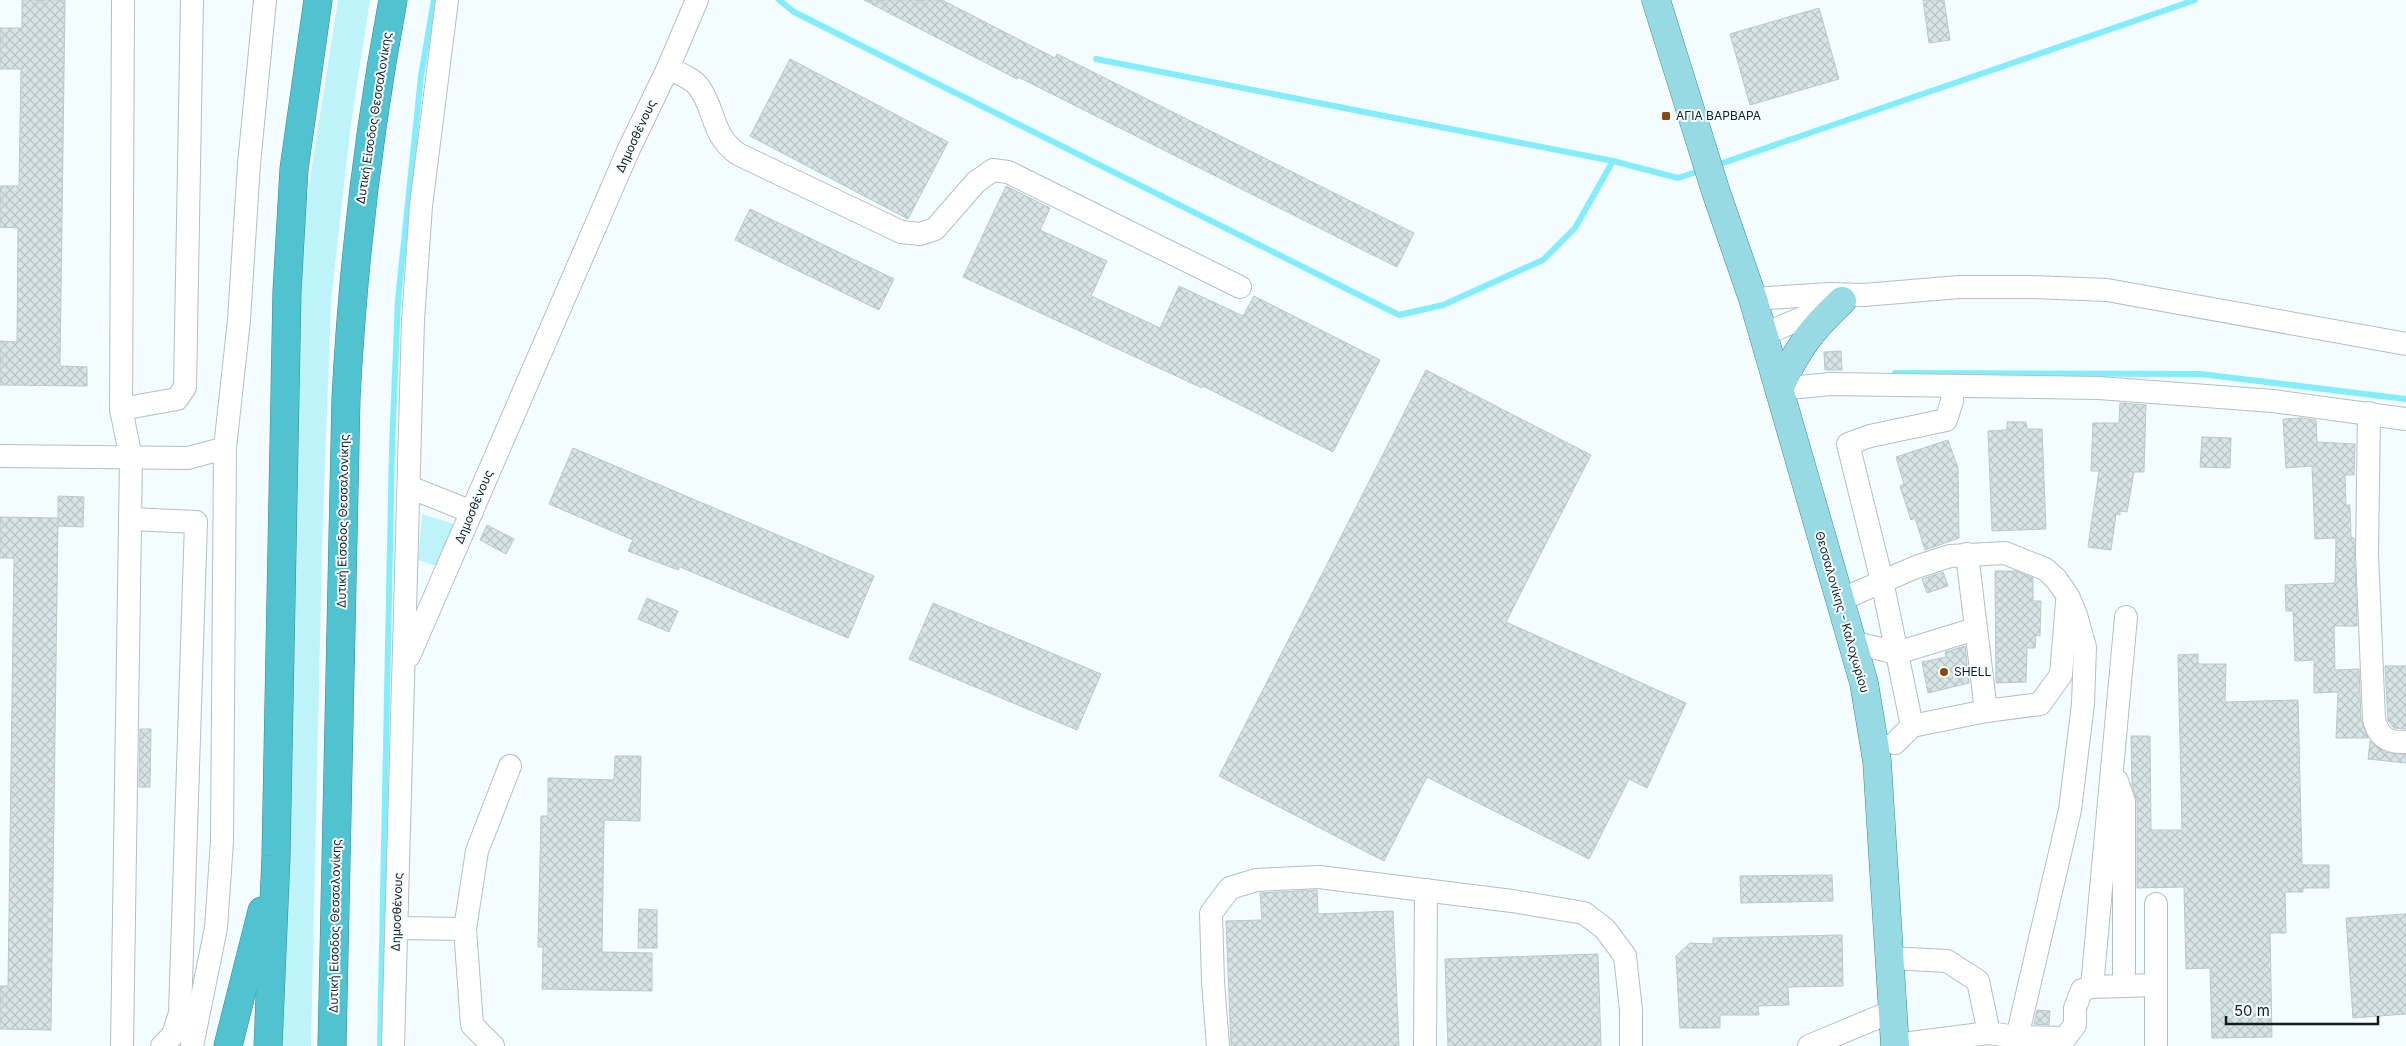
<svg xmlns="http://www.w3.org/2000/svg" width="2406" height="1046" font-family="Inter,sans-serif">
<defs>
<pattern id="building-cross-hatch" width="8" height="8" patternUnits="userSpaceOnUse" patternTransform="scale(1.25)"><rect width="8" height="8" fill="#d7e4e5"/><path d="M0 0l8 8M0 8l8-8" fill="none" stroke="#b8c3c4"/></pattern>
</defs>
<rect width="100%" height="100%" fill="#f3fdff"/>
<g fill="#bff3fa">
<polygon points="338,0 370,0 351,123 331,301 322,548 311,1046 279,1046 303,223"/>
<polygon points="422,514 457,525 439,567 418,560"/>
</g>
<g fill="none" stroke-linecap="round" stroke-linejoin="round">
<g stroke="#83edfb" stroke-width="6">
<polyline points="779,0 794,12 1399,315 1443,305 1543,260 1575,228 1613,161 1678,178 1702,170"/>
<polyline points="1096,59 1613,161"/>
<polyline points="1714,166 2195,0"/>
<polyline points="1895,373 2201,374 2406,399"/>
<polyline points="380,1046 392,447 398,300 421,76 434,0"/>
</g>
</g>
<g fill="url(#building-cross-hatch)" stroke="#bbc7c8">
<polygon points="22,0 65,0 60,366 87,367 87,386 0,385 0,341 17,342 18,228 0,227 0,186 19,186 21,69 0,69 0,28 22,28"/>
<polygon points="864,0 942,0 1055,58 1057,54 1414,233 1397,267 1018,77 1017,79"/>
<polygon points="1923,0 1944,0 1950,40 1929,43"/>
<polygon points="1819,8 1839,79 1750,105 1730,34"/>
<polygon points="790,59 948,142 908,219 750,136"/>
<polygon points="1006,186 1050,208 1040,230 1107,261 1091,296 1160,328 1179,286 1243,316 1254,296 1380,360 1333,452 1203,386 1202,388 963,277"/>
<polygon points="750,209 894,279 879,310 735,240"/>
<polygon points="1841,351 1842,370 1825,370 1824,352"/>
<polygon points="1426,370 1591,455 1506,622 1686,703 1647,788 1629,779 1589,859 1427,777 1384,861 1219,776"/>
<polygon points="2120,403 2146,405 2144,472 2134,472 2127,512 2120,511 2120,515 2116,514 2111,550 2088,547 2099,471 2091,471 2093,423 2119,423"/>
<polygon points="2301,418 2316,420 2317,442 2355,444 2354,475 2345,475 2346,505 2350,505 2351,537 2354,538 2357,626 2334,626 2335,670 2359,669 2361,720 2368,738 2336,738 2338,692 2314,693 2314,660 2295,661 2293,611 2286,611 2285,585 2335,583 2336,538 2315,539 2312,466 2286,468 2283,419"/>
<polygon points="2007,422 2026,422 2027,429 2042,429 2046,529 1992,531 1988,431 2007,430"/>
<polygon points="2202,437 2231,438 2230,468 2200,467"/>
<polygon points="1948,440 1958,468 1959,538 1925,550 1915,518 1911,520 1900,486 1904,484 1896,457"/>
<polygon points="573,448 874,576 848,638 680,567 678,570 628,551 633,540 549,504"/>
<polygon points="58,496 84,497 83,527 58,526"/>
<polygon points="0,517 58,518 51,1030 0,1029 0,986 8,986 14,558 0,558"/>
<polygon points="487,525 514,539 506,554 480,540"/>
<polygon points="1995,571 2016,571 2033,578 2033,601 2041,601 2040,636 2036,635 2035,648 2027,648 2026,682 1996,683"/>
<polygon points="1943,572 1948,586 1927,593 1922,579"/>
<polygon points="647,598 678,611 669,632 638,619"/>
<polygon points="933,603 1101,674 1077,730 909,659"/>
<polygon points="1965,646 1969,683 1928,693 1922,662 1946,657 1945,652"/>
<polygon points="2198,654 2198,664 2226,664 2225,702 2298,700 2302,865 2329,865 2329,888 2303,888 2303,892 2285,892 2286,933 2270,933 2272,1037 2212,1038 2210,968 2186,969 2184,887 2137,888 2137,802 2132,785 2131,736 2150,736 2151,830 2182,830 2178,655"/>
<polygon points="2385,666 2406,666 2406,729 2394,728 2388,721"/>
<polygon points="140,729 151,729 150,787 139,787"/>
<polygon points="2370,741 2385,752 2406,755 2406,763 2368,759"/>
<polygon points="615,756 641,756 640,821 604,820 602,952 652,953 652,991 542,989 543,947 538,947 541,816 548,816 548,778 614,780"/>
<polygon points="1832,875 1833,901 1741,903 1740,876"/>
<polygon points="1317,890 1318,914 1393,911 1399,1046 1231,1046 1226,921 1262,920 1260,893"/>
<polygon points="639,909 657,910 657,948 638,948"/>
<polygon points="2406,914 2406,1014 2353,1018 2346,918"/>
<polygon points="1842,935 1843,986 1788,987 1789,1005 1758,1006 1759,1015 1720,1015 1720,1028 1680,1028 1676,956 1690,943 1713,944 1713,938"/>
<polygon points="1598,954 1601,1046 1448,1046 1445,959"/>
<polygon points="2037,1010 2050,1011 2049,1025 2034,1024"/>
</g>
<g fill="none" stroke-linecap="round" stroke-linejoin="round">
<g stroke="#b3bfc1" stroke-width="24">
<g id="minor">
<path d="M668,68C678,73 692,78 699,87C716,111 711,135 738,154L901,232L920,234L935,229L976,182L993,170L1008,172L1240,287"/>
<polyline points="1753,299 1830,294 1864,295 1959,287 2030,287 2107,290 2406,344"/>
<polyline points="1762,335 1836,304"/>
<polyline points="1779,389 1830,384 2099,388 2273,401 2406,419"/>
<polyline points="121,409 177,399 185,387 192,0"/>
<path d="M2369,413L2367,554L2374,719C2378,737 2388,743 2406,742"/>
<polyline points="0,456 188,458 225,448 239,320 249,164 265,0"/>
<polyline points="409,487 472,512"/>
<polyline points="131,519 196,522 180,1013 173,1035 162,1046"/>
<polyline points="1967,554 1986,711"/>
<polyline points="1840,600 1916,567 1950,556 2005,553 2045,569 2056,579 2068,596 2076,615 2085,647 2083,704 2070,810 2015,1046"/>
<polyline points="1852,642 1897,653 1975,629"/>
<polyline points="409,656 628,151 668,68 697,0"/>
<polyline points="1912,726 1882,581 1848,444 1870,436 1946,420 1952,401 1952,386"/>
<polyline points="1895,743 1912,726 1986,711 2040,704 2061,675 2067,602"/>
<polyline points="2117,781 2124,802 2124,986"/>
<polyline points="397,928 465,929"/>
<polyline points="1890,958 1947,961 1978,981 1989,1033"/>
<polyline points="2092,987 2126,617"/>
<polyline points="2156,1043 2156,904"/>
<polyline points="1895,1045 1989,1033 2016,1037 2065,1038 2075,1025 2075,1008 2082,990 2092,987 2156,985"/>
<polyline points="122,1046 131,458 121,409 123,0"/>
<polyline points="192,1046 216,928 222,841 225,448"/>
<polyline points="393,1046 413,320 421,206 447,0"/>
<polyline points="493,1046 472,1025 465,929 477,851 510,766"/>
<polyline points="1218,1046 1213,982 1211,913 1230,888 1256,880 1319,877 1512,901 1584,913 1605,929 1625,956 1631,1010 1631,1046"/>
<polyline points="1425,1046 1426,890"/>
<polyline points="1809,1046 1893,1011"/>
</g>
</g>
<g stroke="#3c8790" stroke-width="29">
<g id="major">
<polyline points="1656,0 1716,192 1753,299 1864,683 1877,761 1895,1046"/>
<path d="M1779,389C1796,350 1811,330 1842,301"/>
</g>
</g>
<g stroke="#3c8790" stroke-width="29">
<g id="highway">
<polyline points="228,1046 262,911"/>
<polyline points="268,1046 276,856 287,291 294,169 318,0"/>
<path d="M332,1046L346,398C353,263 368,133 393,0"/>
</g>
</g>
<use href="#minor" stroke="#fff" stroke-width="22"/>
<use href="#major" stroke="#97dae3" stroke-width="28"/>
<use href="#highway" stroke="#51c2d0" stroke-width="28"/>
</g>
<g fill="#88490f" stroke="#f3fdff" stroke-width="2">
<rect x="1661" y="111" width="10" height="10" rx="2.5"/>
<circle cx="1944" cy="672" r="5"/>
</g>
<g text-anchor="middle" stroke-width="4" stroke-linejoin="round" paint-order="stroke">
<g font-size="12" fill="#151a1a" stroke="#f3fdff" text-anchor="start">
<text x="1676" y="120">ΑΓΙΑ ΒΑΡΒΑΡΑ</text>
<text x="1954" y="676">SHELL</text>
</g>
<g font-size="12" fill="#151a1a" stroke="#f3fdff">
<text transform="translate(374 118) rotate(-81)" y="4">Δυτική Είσοδος Θεσσαλονίκης</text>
<text transform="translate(636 136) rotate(-65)" y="4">Δημοσθένους</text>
<text transform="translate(474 507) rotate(-67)" y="4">Δημοσθένους</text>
<text transform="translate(343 521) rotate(-89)" y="4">Δυτική Είσοδος Θεσσαλονίκης</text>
<text transform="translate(1842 612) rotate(74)" y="4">Θεσσαλονίκης - Καλοχωρίου</text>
<text transform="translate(397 912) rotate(-88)" y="4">Δημοσθένους</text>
<text transform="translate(335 926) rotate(-89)" y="4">Δυτική Είσοδος Θεσσαλονίκης</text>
</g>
</g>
<path d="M2226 1016v8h152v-8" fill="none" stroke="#151a1a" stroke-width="2.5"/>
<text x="2234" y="1016" font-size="15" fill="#151a1a" stroke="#f3fdff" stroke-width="4" paint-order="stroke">50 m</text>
</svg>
